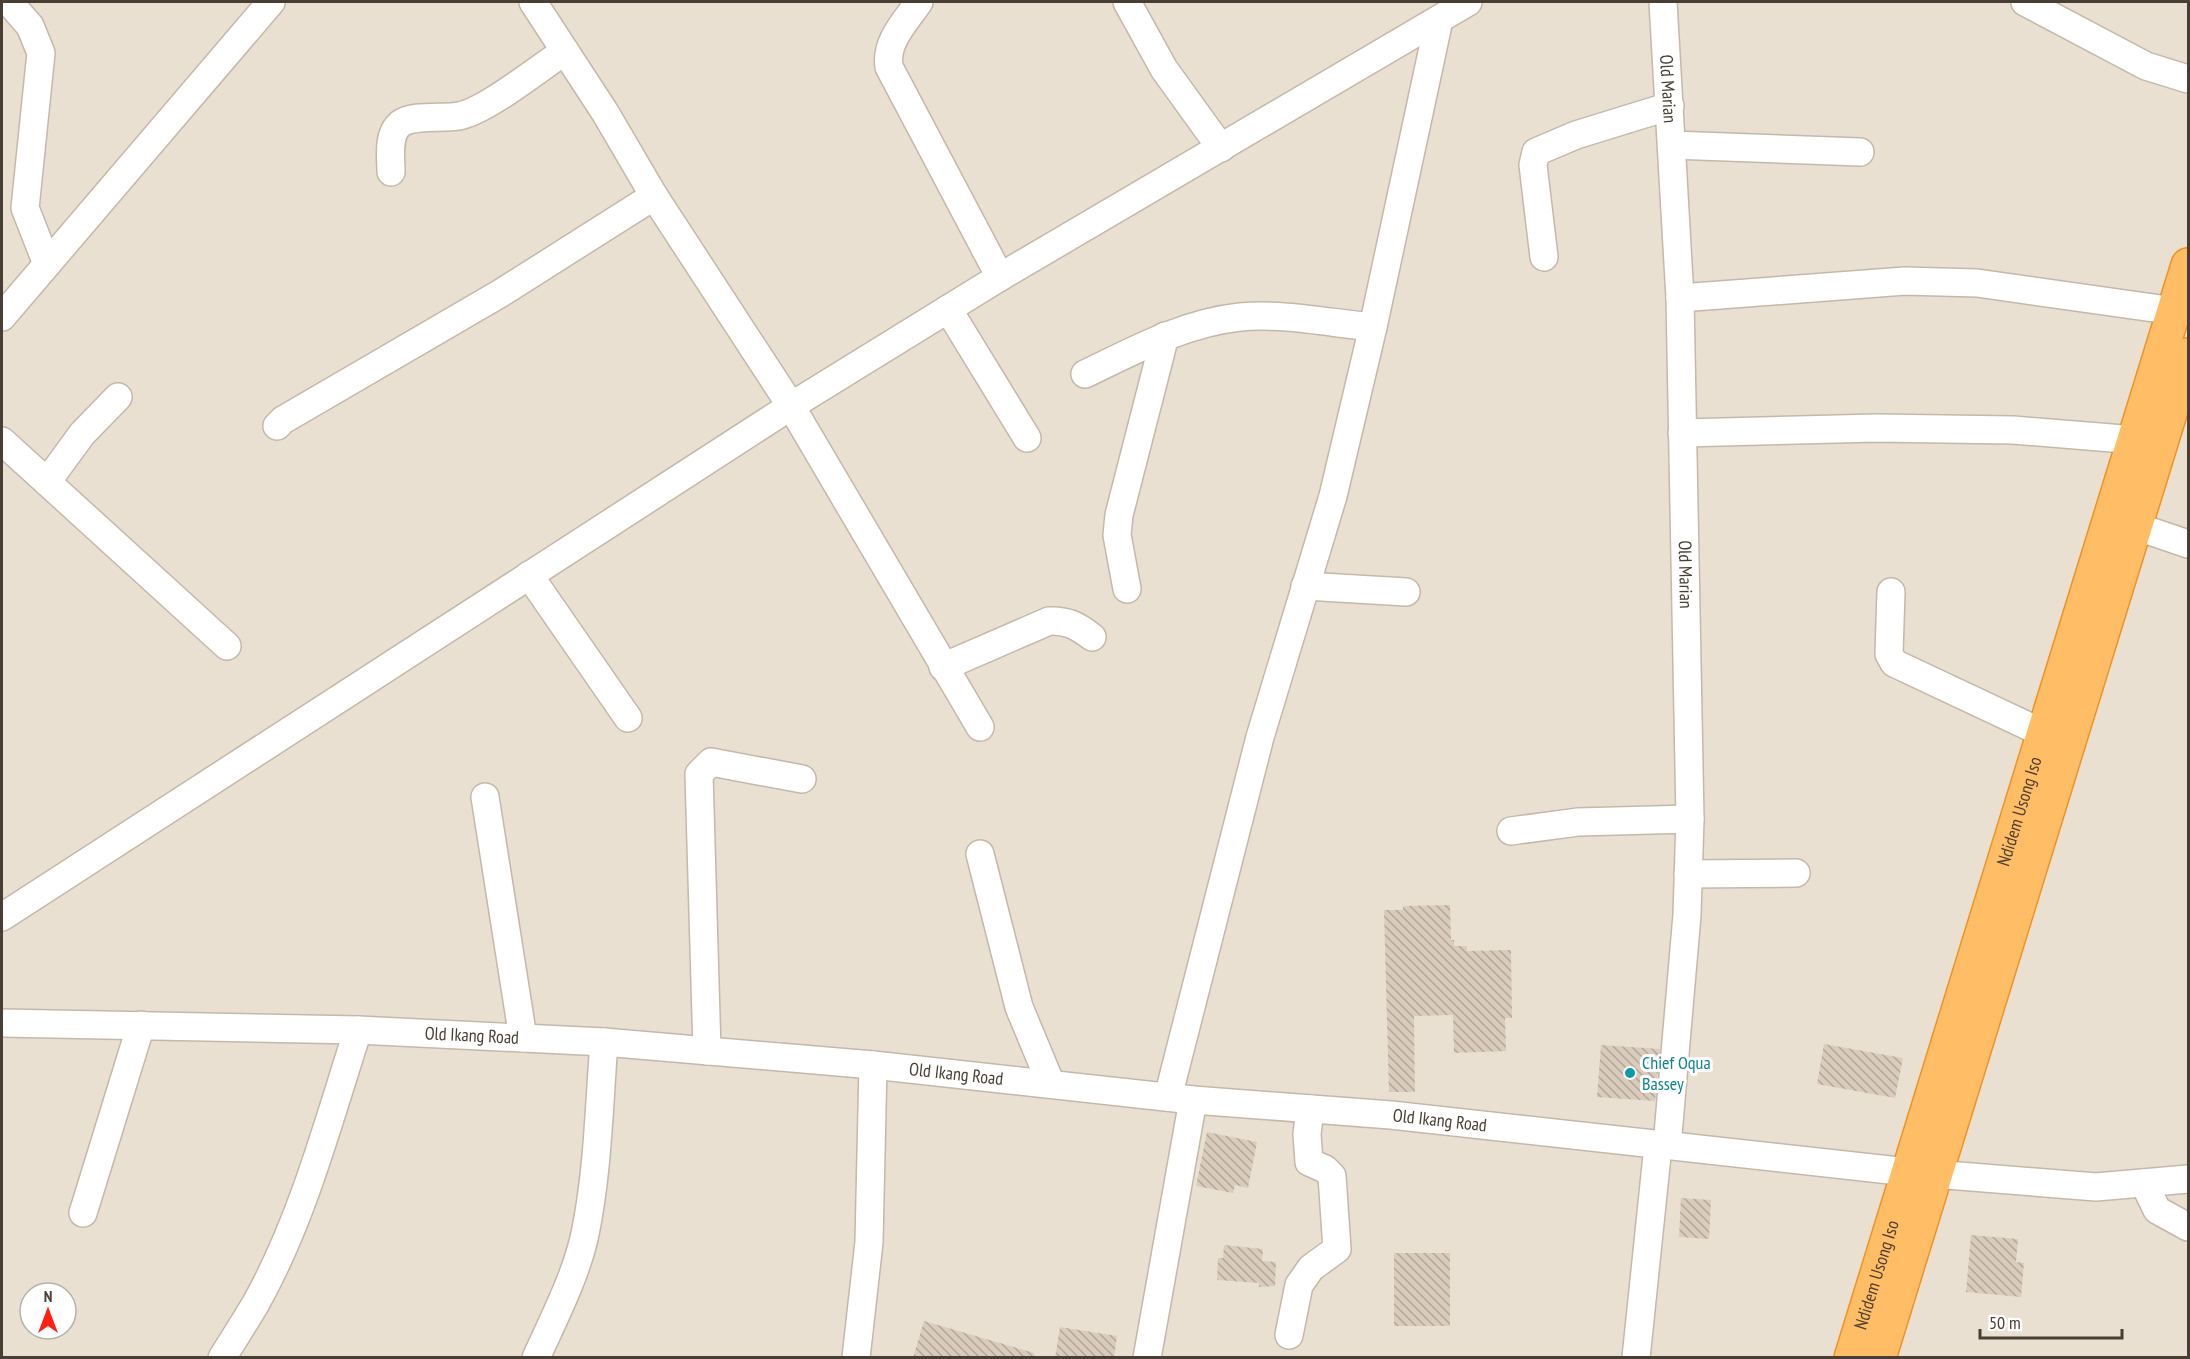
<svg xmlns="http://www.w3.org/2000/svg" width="2190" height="1359" font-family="'PT Sans Narrow',sans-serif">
<defs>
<pattern id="building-back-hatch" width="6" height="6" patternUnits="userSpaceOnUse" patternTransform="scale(1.5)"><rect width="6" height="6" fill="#daccbc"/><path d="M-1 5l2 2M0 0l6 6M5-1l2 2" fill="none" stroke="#b3a79a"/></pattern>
</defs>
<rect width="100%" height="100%" fill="#f4eee5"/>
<path fill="#e9e0d2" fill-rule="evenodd" d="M2,2H2188V1357L2,1358ZM30,1293H66V1329H30Z"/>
<g fill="url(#building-back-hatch)">
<polygon points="1450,905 1451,940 1454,940 1454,946 1467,946 1467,951 1511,950 1512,1018 1505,1018 1506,1051 1454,1053 1453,1015 1414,1016 1415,1092 1389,1092 1384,910 1403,910 1403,906"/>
<polygon points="1824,1044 1903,1058 1895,1098 1817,1084"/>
<polygon points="1601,1045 1660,1049 1655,1101 1597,1097"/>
<polygon points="1207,1132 1257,1142 1248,1188 1235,1185 1233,1193 1196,1186"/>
<polygon points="1681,1198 1711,1200 1709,1239 1679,1237"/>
<polygon points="1971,1235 2018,1239 2016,1262 2024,1263 2021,1297 1966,1292"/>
<polygon points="1224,1245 1263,1249 1262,1261 1276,1262 1275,1286 1259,1287 1259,1283 1217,1280 1218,1258 1223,1258"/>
<rect x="1394" y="1253" width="56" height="73"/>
<polygon points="924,1321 1034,1353 1034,1358 913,1358"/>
<polygon points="1060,1327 1117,1336 1114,1358 1055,1358"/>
</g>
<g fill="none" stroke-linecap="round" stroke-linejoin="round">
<g stroke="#c4b8aa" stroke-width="30">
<g id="minor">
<polyline points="9,2 30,26 41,53 25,208 47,264"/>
<polyline points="533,2 606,114 654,196 791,406 980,727"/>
<path d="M919,2C905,22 885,42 889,67L1000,277"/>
<polyline points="1127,2 1164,69 1221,148"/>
<path id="s1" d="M1663,2L1680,298L1690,819L1687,915L1667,1146"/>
<polyline points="2025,2 2146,66 2188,79"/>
<polyline points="1672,145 1860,152"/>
<path d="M391,172C391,158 387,135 400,124C413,114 442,119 459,116C486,111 539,68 565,51"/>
<polyline points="1544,257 1533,165 1536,152 1576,135 1670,106"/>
<polyline points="1680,298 1905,281 1977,283 2175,311"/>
<polyline points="948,309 1027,438"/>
<polyline points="2,317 271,2"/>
<path d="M1085,374C1135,350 1184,323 1240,317C1283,313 1330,323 1373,327"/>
<polyline points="277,426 283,420 501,293 654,196"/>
<polyline points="1682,433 1876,428 2013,430 2136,440"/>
<polyline points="2,441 227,646"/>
<polyline points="47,482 82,434 118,397"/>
<polyline points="2135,526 2188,544"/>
<polyline points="529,575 628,718"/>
<polyline points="1305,586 1406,592"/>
<polyline points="1127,589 1117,535 1119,515 1165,336"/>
<polyline points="1891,592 1889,654 1894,663 2045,734"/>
<path d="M943,667L1049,621C1067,620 1078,626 1092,637"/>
<polyline points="485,797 523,1038"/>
<polyline points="1511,831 1578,822 1690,819"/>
<polyline points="980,854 1019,1007 1051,1084"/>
<polyline points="1688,874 1796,873"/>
<polyline points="2,917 791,406 1000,277 1468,2"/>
<path id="s2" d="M2,1023L358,1030L604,1042L873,1065L1193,1100L1391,1115L1908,1172"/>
<polyline points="707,1051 699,774 711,762 802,779"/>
<polyline points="1168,1097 1260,737 1333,496 1373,327 1439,20"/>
<polyline points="1934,1174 2096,1187 2188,1179"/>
<polyline points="2144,1183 2157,1210 2188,1227"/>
<polyline points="83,1213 141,1025"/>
<polyline points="1289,1335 1299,1285 1311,1268 1337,1249 1332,1176 1325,1169 1309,1162 1307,1134 1310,1109"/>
<path d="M222,1358C233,1340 245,1322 256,1303C303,1219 328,1122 358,1030"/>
<path d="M536,1358C554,1318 576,1276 585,1234C598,1171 599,1106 604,1042"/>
<polyline points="856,1358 869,1242 873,1065"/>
<polyline points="1147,1358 1193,1100"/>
<polyline points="1636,1358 1658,1146"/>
</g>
</g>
<g stroke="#ef9225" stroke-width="36">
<g id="highway">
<path id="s3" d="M1851,1358L2188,265"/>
<polyline points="1879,1358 2188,355"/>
</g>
</g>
<use href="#minor" stroke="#fff" stroke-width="27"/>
<use href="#highway" stroke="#ffbe66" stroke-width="33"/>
</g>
<circle fill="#0f9aa8" stroke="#fff" stroke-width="2" cx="1630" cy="1073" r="6"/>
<g text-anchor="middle" stroke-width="6" stroke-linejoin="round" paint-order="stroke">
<g font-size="18" fill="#483e34" stroke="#fff">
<text dy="6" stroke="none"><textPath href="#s1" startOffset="87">Old Marian</textPath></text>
<text dy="6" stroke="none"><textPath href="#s1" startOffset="573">Old Marian</textPath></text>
<text dy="6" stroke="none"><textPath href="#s3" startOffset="572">Ndidem Usong Iso</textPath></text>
<text dy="6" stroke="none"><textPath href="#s2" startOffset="470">Old Ikang Road</textPath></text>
<text dy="6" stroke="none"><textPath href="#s2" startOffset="956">Old Ikang Road</textPath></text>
<text dy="6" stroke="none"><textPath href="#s2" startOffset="1442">Old Ikang Road</textPath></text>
<text dy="6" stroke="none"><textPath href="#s3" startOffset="87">Ndidem Usong Iso</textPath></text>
</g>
<g font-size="18" fill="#0d838f" stroke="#fff" text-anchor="start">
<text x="1642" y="1069">Chief Oqua<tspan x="1642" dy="21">Bassey</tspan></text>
</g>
</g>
<rect width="2190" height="1359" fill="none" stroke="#483e34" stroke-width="6"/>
<g transform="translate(48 1311)"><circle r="28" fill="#ffffff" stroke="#b6b2ae" stroke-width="1.5"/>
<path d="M0-4.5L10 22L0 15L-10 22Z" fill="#ff2012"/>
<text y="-9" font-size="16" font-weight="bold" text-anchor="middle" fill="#483e34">N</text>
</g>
<path d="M1980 1329v9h142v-9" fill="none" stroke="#483e34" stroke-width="3"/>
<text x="1989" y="1329" font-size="18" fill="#483e34" stroke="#ffffff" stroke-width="4.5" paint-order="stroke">50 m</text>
</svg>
